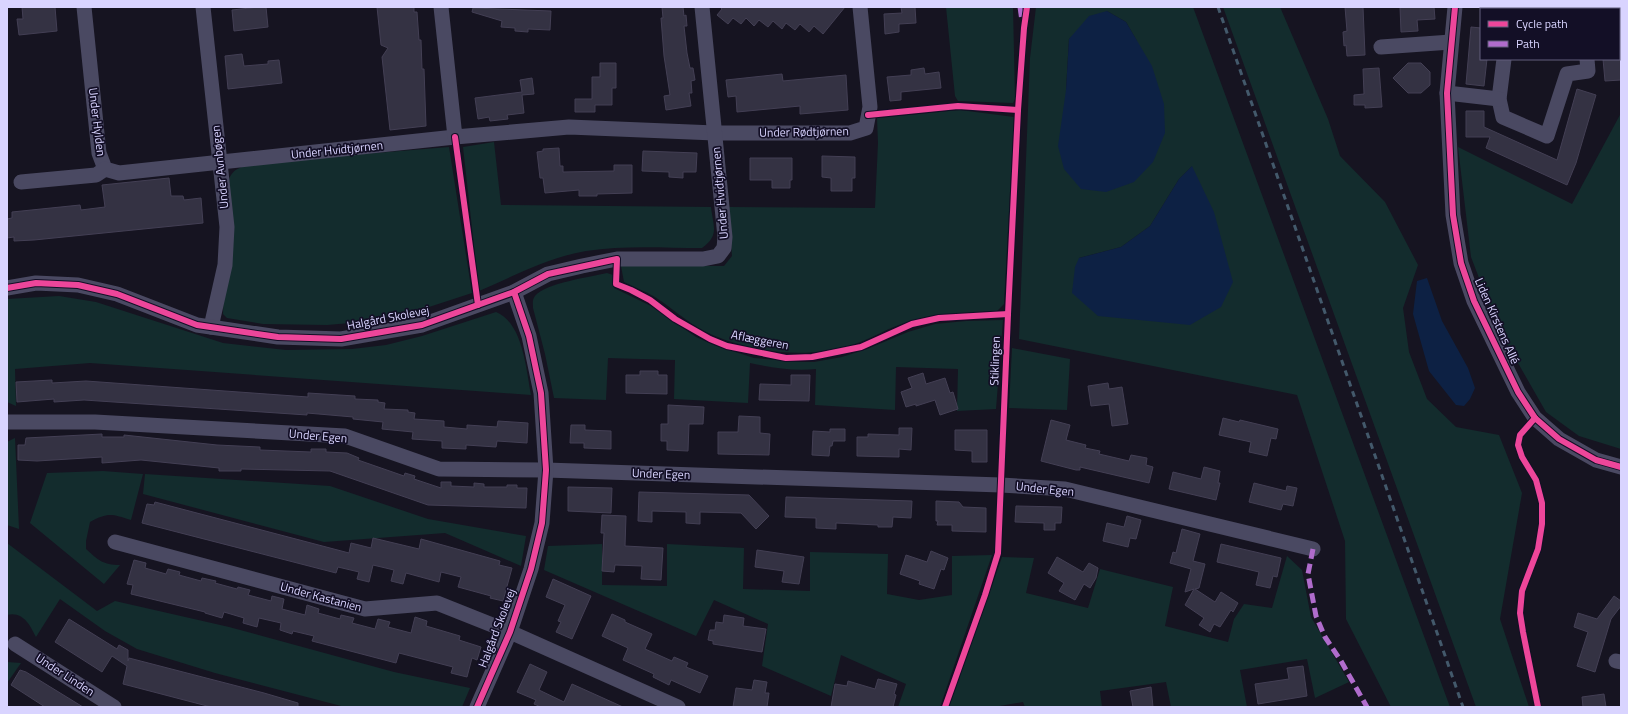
<svg xmlns="http://www.w3.org/2000/svg" width="1628" height="714" font-family="'Titillium Web',sans-serif">
<rect width="100%" height="100%" fill="#161421"/>
<g fill="#132c2d" fill-rule="evenodd">
<polygon points="946,7 1013,7 1015,99 1013,103 958,101 955,96"/>
<path d="M1036,7H1193L1450,707H1391L1346,619L1345,541L1297,395L1019,339L1030,58ZM1107,11L1126,22L1137,41L1066,90L1069,39ZM1192,166L1098,316L1079,258L1121,247L1150,226L1179,179Z"/>
<polygon points="1223,7 1280,7 1328,119 1340,156 1385,202 1418,265 1403,308 1409,352 1427,399 1456,427 1499,435 1522,493 1500,619 1529,707 1476,707"/>
<path d="M960,110L1014,117L1004,304L997,311C967,313 937,314 908,322C889,327 873,338 855,344C810,359 759,354 715,336C692,327 675,310 655,297C645,291 634,287 624,282L621,266H724L732,256L728,207L875,208L878,143L877,118Z"/>
<polygon points="1621,113 1621,449 1579,436 1546,412 1499,330 1471,257 1458,147 1572,204"/>
<path d="M494,142L501,205L711,207C713,226 720,235 702,248C664,248 624,245 586,251C549,257 514,276 479,291L463,147Z"/>
<path d="M449,147L472,293L429,307L373,321L327,325L263,324L227,318L223,314L227,186C231,168 238,169 253,163Z"/>
<path d="M607,273L613,275L614,288L651,306L696,337L714,345L754,358L800,362H814L842,357L867,349L908,332L935,324L966,321L1003,320L996,409L957,411L958,369L896,367L895,410L815,405L816,369C793,371 773,368 750,363L748,403L674,399L675,360L608,358L606,400L554,398L545,354L533,308C533,304 532,300 535,296C545,283 591,277 607,273Z"/>
<path d="M59,296L96,302L223,343L286,350L352,349L386,345L422,336L496,312C523,323 526,369 531,395L90,363L15,369L16,406L7,402V299Z"/>
<polygon points="1012,348 1070,359 1067,410 1009,408"/>
<polygon points="15,438 19,529 7,525 7,442"/>
<path d="M103,471L143,474L131,520C112,514 108,512 90,522L86,541V549C98,560 103,565 120,565L104,584L30,523L47,473Z"/>
<polygon points="145,474 330,486 428,519 526,536 521,566 445,533 324,542 143,494"/>
<path d="M7,543L97,611L115,601L229,627L394,672L470,688L462,707H345L215,673L137,649L105,631L60,599L36,637C30,625 23,611 7,615Z"/>
<polygon points="602,544 602,585 667,586 667,544 744,548 743,589 810,591 810,552 888,554 887,594 919,600 952,595 952,556 992,555 940,707 898,707 906,684 841,655 831,696 762,666 768,624 714,600 696,636 544,570 548,546"/>
<polygon points="1287,556 1302,570 1311,617 1349,682 1315,698 1307,659 1240,670 1247,707 1171,707 1166,682 1100,691 1102,707 1025,707 1023,702 994,707 949,707 1002,557 1034,558 1026,593 1088,608 1100,569 1173,587 1165,626 1228,642 1234,619 1244,604 1272,608"/>
<polygon points="7,662 21,663 7,683"/>
</g>
<g fill="#0d2144">
<polygon points="1107,11 1126,22 1152,66 1164,104 1165,133 1153,162 1134,182 1106,192 1081,189 1064,169 1058,146 1066,90 1069,39 1089,16"/>
<polygon points="1192,166 1214,212 1233,282 1221,307 1190,325 1098,316 1072,293 1075,267 1079,258 1121,247 1150,226 1179,179"/>
<polygon points="1427,278 1442,321 1468,368 1475,388 1470,399 1464,406 1456,405 1429,371 1413,314 1417,281"/>
</g>
<g fill="#343243" stroke="#433f54">
<polygon points="22,7 55,7 57,31 19,35 17,19 23,19"/>
<polygon points="259,7 266,7 268,27 234,31 232,10"/>
<polygon points="377,7 414,7 414,12 417,12 419,40 421,40 422,69 424,69 426,126 390,130 382,57 388,48 381,45"/>
<polygon points="662,7 683,7 684,16 686,15 687,26 684,26 687,53 690,68 693,68 695,80 691,81 692,93 689,93 691,106 666,110 664,96 670,95 664,56 661,18 663,18"/>
<polygon points="720,7 845,7 823,34 814,26 809,32 800,24 795,30 786,23 782,29 773,21 768,27 759,20 754,26 746,18 741,24 733,18 728,24 717,15 722,9"/>
<polygon points="901,7 915,7 916,23 899,24 899,32 885,34 884,14 902,13"/>
<polygon points="1345,7 1363,7 1365,55 1347,56 1346,45 1344,46 1343,32 1347,31"/>
<polygon points="1400,7 1434,7 1435,19 1417,20 1418,31 1401,32"/>
<polygon points="473,8 551,11 550,30 528,29 528,32 515,31 515,28 501,27 502,21 472,12"/>
<polygon points="1471,27 1481,28 1481,59 1487,59 1484,86 1466,84"/>
<polygon points="242,54 244,66 268,64 268,61 279,60 282,83 228,89 225,56"/>
<polygon points="1603,59 1621,59 1621,80 1605,81"/>
<polygon points="600,63 616,63 616,88 612,88 612,105 595,105 595,112 575,112 575,99 592,99 592,77 600,77"/>
<polygon points="1408,63 1421,63 1430,72 1430,85 1421,93 1408,93 1393,78"/>
<polygon points="924,68 925,74 939,72 941,88 901,92 901,100 890,101 887,77 911,75 911,70"/>
<polygon points="1379,68 1382,107 1365,108 1365,105 1354,105 1354,95 1364,94 1363,69"/>
<polygon points="782,74 783,81 846,75 848,110 800,114 800,106 737,112 736,96 728,97 726,80"/>
<polygon points="532,78 534,94 522,95 524,113 507,115 508,119 490,121 489,117 478,119 475,98 522,92 520,80"/>
<polygon points="1577,89 1596,95 1576,163 1567,185 1486,148 1490,137 1466,137 1466,111 1484,111 1484,127 1557,160"/>
<polygon points="559,148 560,166 563,166 563,172 614,171 614,165 632,165 632,193 597,194 597,196 579,196 579,190 545,193 543,178 540,178 537,152 543,151 543,149"/>
<polygon points="643,151 697,153 696,172 683,172 683,178 669,177 669,172 642,171"/>
<polygon points="822,156 855,157 855,178 852,178 852,191 831,191 831,178 822,177"/>
<polygon points="750,158 792,158 792,180 790,180 790,188 772,188 772,180 750,180"/>
<polygon points="169,178 171,196 183,196 184,200 201,198 203,223 34,240 14,241 14,237 7,238 7,219 12,218 12,212 80,205 81,210 105,207 102,185"/>
<polygon points="640,371 658,371 658,375 667,375 667,394 626,393 626,375 640,375"/>
<polygon points="923,373 926,384 945,378 950,393 953,392 958,409 940,415 935,400 916,406 916,404 906,407 901,392 912,388 908,378"/>
<polygon points="791,375 810,375 809,401 759,400 760,384 791,385"/>
<polygon points="52,380 52,383 86,381 308,397 308,393 355,396 355,399 378,400 378,402 385,403 384,409 408,410 408,412 415,413 414,419 444,421 444,427 467,429 467,425 497,427 498,421 528,423 527,443 497,441 496,447 466,445 466,449 442,448 442,441 412,439 413,432 382,429 383,422 353,419 353,417 307,413 307,415 84,400 54,402 54,399 17,402 16,382"/>
<polygon points="1108,383 1109,389 1122,387 1128,424 1112,426 1109,404 1091,406 1088,386"/>
<polygon points="668,405 704,407 703,424 689,424 688,451 667,450 667,441 661,441 661,424 668,424"/>
<polygon points="739,416 760,417 760,433 770,434 769,455 718,454 718,432 738,432"/>
<polygon points="1223,418 1239,422 1240,420 1278,429 1276,439 1271,438 1267,456 1249,452 1251,442 1219,435"/>
<polygon points="1051,420 1070,425 1066,440 1086,445 1085,448 1100,451 1099,454 1129,461 1131,455 1147,458 1146,465 1153,467 1149,483 1080,467 1080,470 1076,470 1041,461"/>
<polygon points="571,425 585,425 585,430 611,431 611,449 584,448 584,443 570,443"/>
<polygon points="899,428 912,428 911,450 899,449 899,457 857,456 857,437 868,437 868,434 899,435"/>
<polygon points="830,429 845,429 845,441 833,441 832,446 830,446 829,456 812,455 813,431 830,432"/>
<polygon points="955,430 987,430 987,462 972,462 972,451 955,450"/>
<polygon points="102,434 102,437 124,437 124,435 217,445 260,447 260,450 311,452 311,449 326,449 326,452 347,453 359,458 358,460 404,476 405,473 415,476 414,479 441,488 441,482 451,482 451,486 474,487 474,483 484,484 484,487 507,487 507,485 517,485 517,488 527,488 526,508 428,505 330,471 241,469 241,471 219,471 219,468 141,460 102,463 102,457 37,461 18,460 18,445 25,445 26,438"/>
<polygon points="1204,467 1220,471 1218,483 1220,483 1216,500 1169,489 1173,472 1201,479"/>
<polygon points="1254,483 1286,491 1287,486 1297,488 1293,506 1283,504 1281,510 1249,502"/>
<polygon points="568,487 612,488 611,513 568,511"/>
<polygon points="639,492 749,495 769,516 756,529 741,513 700,512 700,524 686,523 686,512 652,511 652,522 638,521"/>
<polygon points="786,497 912,501 911,518 893,517 892,527 878,527 878,525 836,523 836,529 816,528 816,518 785,517"/>
<polygon points="936,501 959,502 963,507 986,508 986,532 952,531 952,525 937,525 938,521 936,521"/>
<polygon points="155,502 349,553 351,543 371,548 373,538 419,549 421,539 500,561 499,565 512,568 503,601 490,598 491,596 458,587 461,577 441,572 439,582 406,573 403,584 391,581 394,570 373,565 369,582 357,579 359,572 338,567 336,573 142,523 147,504 154,505"/>
<polygon points="1016,506 1062,507 1061,523 1055,523 1055,530 1044,530 1044,523 1015,522"/>
<polygon points="602,515 626,516 625,546 663,548 661,580 641,579 642,566 615,565 614,572 602,571 604,533 601,533"/>
<polygon points="1127,516 1141,520 1136,539 1130,538 1128,547 1103,541 1107,523 1124,527"/>
<polygon points="1182,529 1200,534 1193,561 1205,564 1199,588 1195,589 1215,602 1221,592 1238,603 1233,612 1231,610 1220,627 1214,624 1210,632 1199,625 1204,618 1185,605 1194,589 1185,592 1191,569 1170,563 1173,552 1176,553"/>
<polygon points="1221,544 1281,558 1277,577 1273,576 1270,588 1256,585 1259,572 1217,562"/>
<polygon points="757,550 804,557 799,584 782,582 784,571 755,567"/>
<polygon points="931,551 948,558 944,570 941,569 934,589 919,584 920,581 900,574 906,555 927,562"/>
<polygon points="1057,557 1083,572 1089,563 1098,568 1096,578 1090,588 1084,584 1075,600 1059,591 1064,583 1048,573"/>
<polygon points="134,560 146,563 145,568 166,574 168,569 180,572 179,575 201,581 202,578 216,581 215,583 237,589 238,587 250,590 248,595 271,601 272,596 284,599 282,609 305,615 307,605 319,609 318,613 340,619 341,615 354,618 352,623 375,629 378,619 390,622 388,627 411,633 415,617 427,621 426,626 460,636 459,640 481,647 477,660 472,658 467,677 451,673 453,667 399,653 396,663 312,641 314,636 293,631 292,634 280,630 281,623 259,618 257,627 243,623 244,618 224,612 222,618 205,613 205,612 131,594 133,585 127,584"/>
<polygon points="553,579 591,596 572,639 556,632 561,622 558,621 565,605 546,597"/>
<polygon points="1614,596 1621,601 1621,606 1611,619 1595,672 1577,666 1588,632 1574,627 1578,613 1597,619"/>
<polygon points="612,614 625,620 625,622 652,634 645,649 672,661 674,657 688,663 686,667 708,676 700,693 671,680 669,685 653,677 654,674 623,660 628,648 602,636"/>
<polygon points="724,615 744,618 743,626 766,629 762,652 713,644 713,641 708,640 710,630 715,630 716,622 723,623"/>
<polygon points="69,619 117,649 119,645 128,650 128,661 129,658 264,693 298,703 298,707 211,707 123,684 127,666 112,656 102,672 55,642"/>
<polygon points="530,664 547,672 539,690 564,702 572,684 623,707 541,707 534,704 536,700 517,692"/>
<polygon points="1303,666 1307,696 1258,704 1255,684 1289,679 1287,668"/>
<polygon points="20,670 26,672 83,707 45,707 11,685"/>
<polygon points="878,679 897,684 894,694 896,695 893,707 831,707 835,684 847,686 848,681 875,689"/>
<polygon points="754,680 767,682 765,693 769,693 767,707 733,707 736,688 752,690"/>
<polygon points="1151,687 1153,707 1133,707 1130,691"/>
<polygon points="1604,694 1606,707 1583,707 1582,697"/>
</g>
<g fill="none" stroke-linecap="round" stroke-linejoin="round">
<g stroke="#4a4962" stroke-width="15">
<polyline points="84,7 99,153 105,169 119,173 455,137"/>
<polyline points="203,7 227,227 225,265 211,327"/>
<polyline points="441,7 455,137 569,127 715,133 850,133 866,128 870,107 860,7"/>
<polyline points="1455,7 1447,93 1453,215 1461,263 1474,301 1518,392 1535,418 1559,439 1596,460 1621,467"/>
<polyline points="1381,47 1451,42"/>
<polyline points="1504,59 1499,99 1503,117 1547,136 1567,74 1588,71 1587,59"/>
<polyline points="1447,93 1499,99"/>
<polyline points="21,182 96,175 105,169"/>
<polyline points="7,288 36,283 78,285 117,294 197,325 278,337 341,339 422,325 514,292 548,274 582,266 617,259 703,259 718,256 724,248 725,237 702,7"/>
<polyline points="7,422 95,422 345,436 439,469 546,470 1001,485 1065,489 1313,549"/>
<polyline points="115,542 365,609 437,603 510,632 678,707"/>
<polyline points="15,644 114,707"/>
<polyline points="1616,661 1621,662"/>
<polyline points="477,707 510,632 531,569 542,523 546,470 541,393 529,336 514,292"/>
</g>
<polyline stroke="#43596b" stroke-width="3" stroke-dasharray="6 5" stroke-linecap="butt" points="1218,7 1463,707"/>
<g stroke="#b06ccc" stroke-width="5" stroke-dasharray="10 5" stroke-linecap="butt">
<polyline points="1020,7 1022,21"/>
<polyline points="1313,549 1308,574 1316,616 1325,637 1341,661 1367,707"/>
</g>
<g stroke="#130f26" stroke-width="8">
<g id="cycleway">
<polyline points="1455,7 1447,93 1453,215 1461,263 1474,301 1518,392 1535,418 1559,439 1596,460 1621,467"/>
<polyline points="868,115 958,106 1018,110"/>
<polyline points="455,137 478,305"/>
<polyline points="7,288 36,283 78,285 117,294 197,325 278,337 341,339 422,325 514,292 548,274 617,259 616,284 631,290 650,300 675,319 710,339 727,346 786,358 812,357 861,347 912,324 939,318 1008,314"/>
<polyline points="1535,418 1520,435 1518,445 1522,457 1536,480 1542,503 1542,524 1538,549 1522,591 1520,613 1523,632 1538,707"/>
<polyline points="477,707 510,632 531,569 542,523 546,470 541,393 529,336 514,292"/>
<polyline points="945,707 985,595 998,553 1008,314 1018,110 1024,28 1027,7"/>
</g>
</g>
<use href="#cycleway" stroke="#ed469a" stroke-width="6"/>
</g>
<g text-anchor="middle" stroke-width="3.5" stroke-linejoin="round" paint-order="stroke">
<g font-size="12" fill="#d9d4ff" stroke="#130f26">
<text transform="translate(97 122) rotate(83)" y="4">Under Hylden</text>
<text transform="translate(804 132) rotate(-1)" y="4">Under Rødtjørnen</text>
<text transform="translate(337 150) rotate(-6)" y="4">Under Hvidtjørnen</text>
<text transform="translate(220 167) rotate(-96)" y="4">Under Avnbøgen</text>
<text transform="translate(720 193) rotate(-95)" y="4">Under Hvidtjørnen</text>
<text transform="translate(388 318) rotate(-11)" y="4">Halgård Skolevej</text>
<text transform="translate(1497 321) rotate(66)" y="4">Liden Kirstens Allé</text>
<text transform="translate(760 340) rotate(11)" y="4">Aflæggeren</text>
<text transform="translate(995 361) rotate(-88)" y="4">Stiklingen</text>
<text transform="translate(318 436) rotate(5)" y="4">Under Egen</text>
<text transform="translate(661 474) rotate(2)" y="4">Under Egen</text>
<text transform="translate(1045 489) rotate(6)" y="4">Under Egen</text>
<text transform="translate(321 597) rotate(15)" y="4">Under Kastanien</text>
<text transform="translate(497 628) rotate(-69)" y="4">Halgård Skolevej</text>
<text transform="translate(65 675) rotate(33)" y="4">Under Linden</text>
</g>
</g>
<rect width="1628" height="714" fill="none" stroke="#d9d4ff" stroke-width="16"/>
<rect x="1480" y="8" width="140" height="52" fill="#130f26" stroke="#625e7d"/>
<rect x="1488" y="21" width="20" height="6" fill="#ed469a" stroke="#625e7d"/>
<text x="1516" y="28" font-size="12" fill="#d9d4ff">Cycle path</text>
<rect x="1488" y="41" width="20" height="6" fill="#b06ccc" stroke="#625e7d"/>
<text x="1516" y="48" font-size="12" fill="#d9d4ff">Path</text>
</svg>
